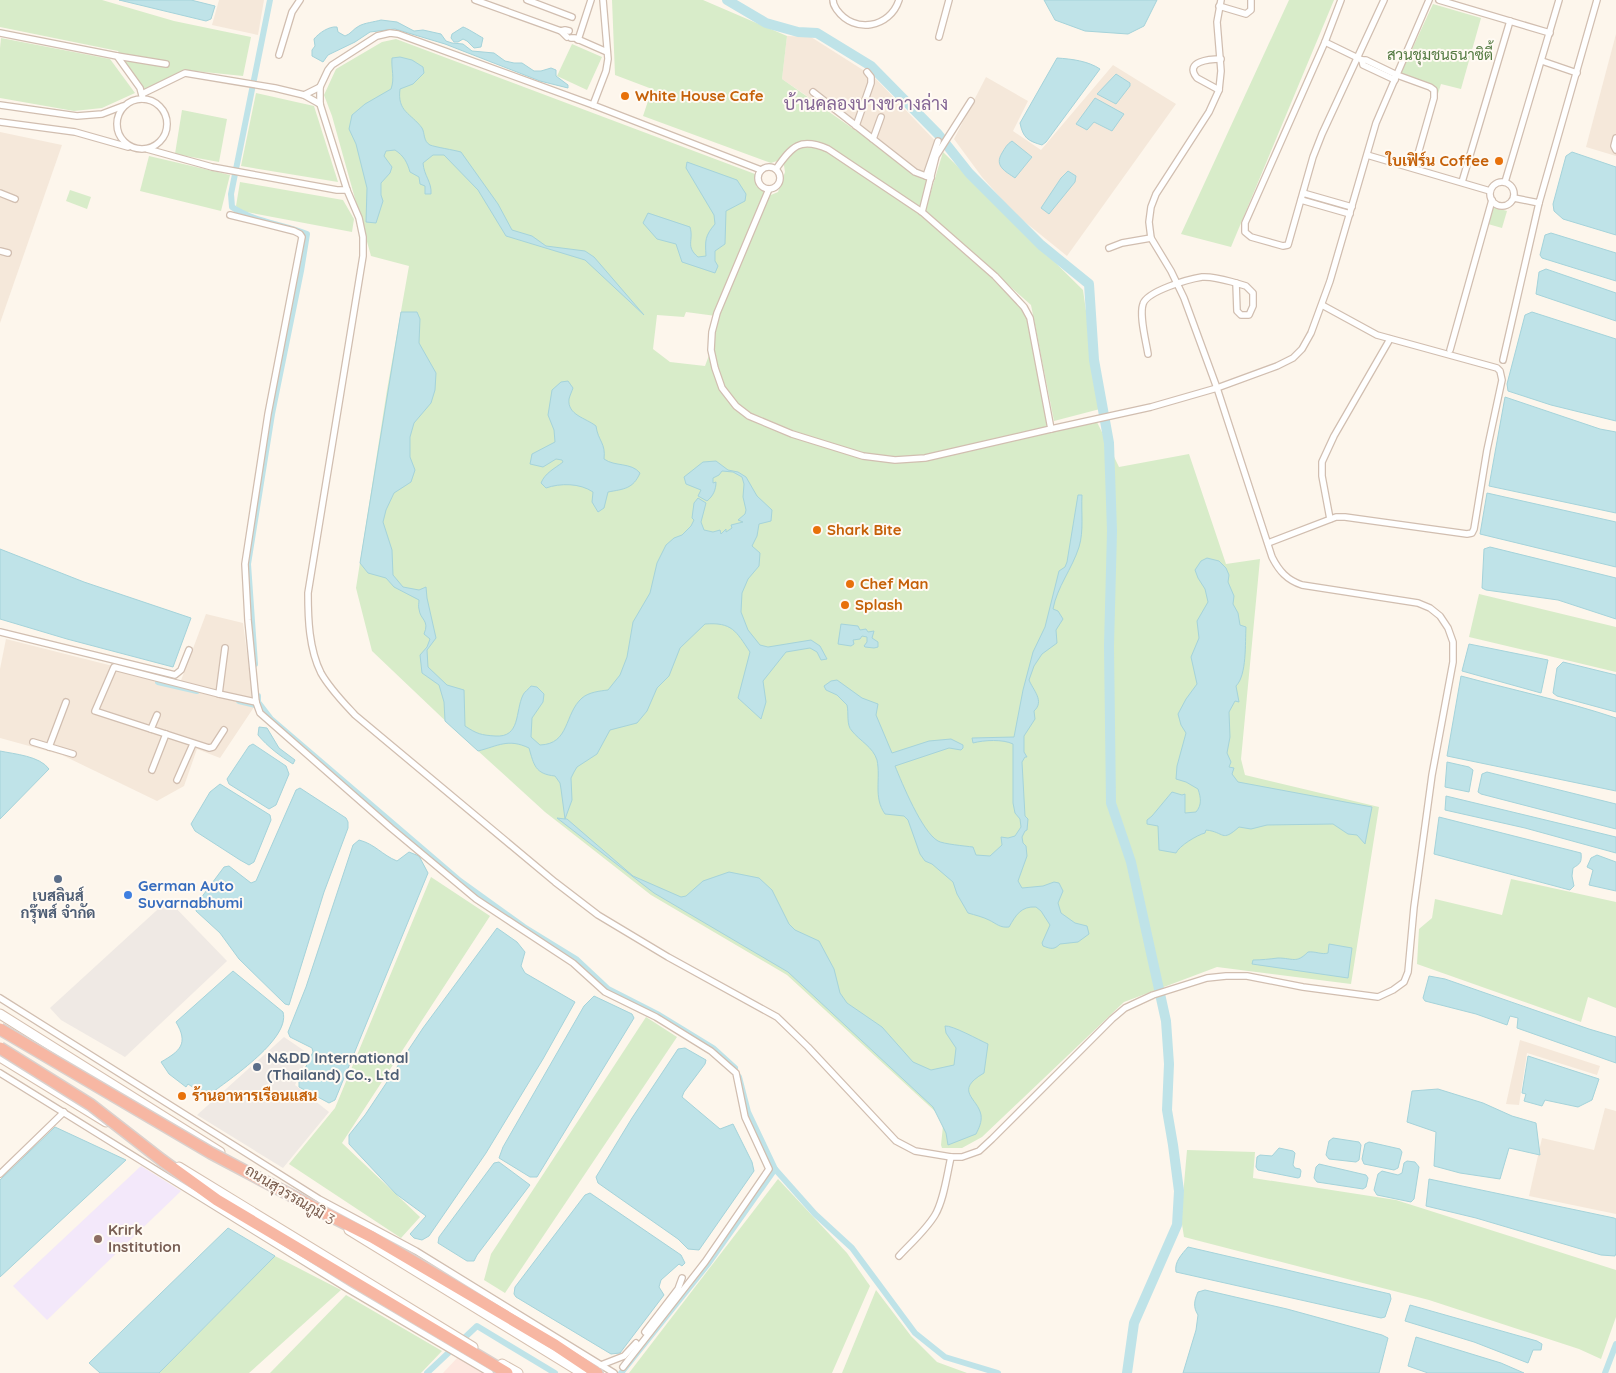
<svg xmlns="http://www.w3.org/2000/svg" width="1616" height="1373" font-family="Quicksand,Sarabun,sans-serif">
<rect width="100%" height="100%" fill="#fdf6ec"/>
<g fill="#f5e8da">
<polygon points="219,0 264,0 258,35 212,25"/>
<polygon points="1616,34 1616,156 1586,147"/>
<polygon points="787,36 811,37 874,77 941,147 923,175 782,79"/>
<polygon points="1113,65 1176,104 1067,256 1015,214 982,177 954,139 986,77 1028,101 1013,131 1041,150"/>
<polygon points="0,132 62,145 0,323"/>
<polygon points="206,614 243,623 254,707 220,758 197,749 184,786 157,801 62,755 0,738 0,669 6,639 180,683"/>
<polygon points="1520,1040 1600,1066 1597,1075 1527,1053 1519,1105 1506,1104"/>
<polygon points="1605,1108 1616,1111 1616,1214 1529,1196 1542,1138 1594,1150"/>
</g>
<polygon fill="#fde8e0" points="459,1356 490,1373 443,1373"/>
<g fill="#efe9e4">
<polygon points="168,900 227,961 125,1057 61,1020 50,1008"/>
<polygon points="284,1037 309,1054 295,1085 329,1112 283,1168 197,1115"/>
</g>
<polygon fill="#f3e8fa" points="141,1166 181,1191 47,1320 13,1286"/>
<g fill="#d8ecc9" fill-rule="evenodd">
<polygon points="0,0 102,0 174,21 251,37 243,76 185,70 145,90 118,51 0,27"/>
<path d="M612,0H703L787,36L782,79L915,172L931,178L922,212L995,276L1027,314L1051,429L1096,420L1119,467L1189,454L1226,564L1260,559L1241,759L1245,775L1379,807L1351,984L1217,967L1124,1002L982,1137L962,1148H942L941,1145L943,1126L938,1114L787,975L651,895L545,812L455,730L372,651L356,588L387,390L409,266L371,256L332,116L324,95L336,69L382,42L396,39L755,174L756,186L763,190L766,197L778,192L785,172L783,159L771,163L643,116L652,89L615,75ZM686,312L716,316L711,350L705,366L670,362L653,349L657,315L684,317Z"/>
<polygon points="1289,0 1334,0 1231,247 1181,234"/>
<polygon points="1433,4 1481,18 1461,89 1441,84 1437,97 1436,92 1401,77 1401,73"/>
<polygon points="1,38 110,59 135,93 102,108 74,111 0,98 0,48"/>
<polygon points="572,44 602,57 587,90 557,76"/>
<polygon points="256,93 314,106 338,182 241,166"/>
<polygon points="182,110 227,119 219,162 175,154"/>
<polygon points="943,152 1083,290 1100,409 1054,421 1031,305 925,211"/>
<polygon points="149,156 230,175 221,211 140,191"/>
<polygon points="240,182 343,200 354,219 352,232 241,211 236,206"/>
<polygon points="70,190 91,197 87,209 66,201"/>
<polygon points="1493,207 1507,211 1502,228 1488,224"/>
<polygon points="1479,594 1616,627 1616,672 1469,637"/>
<polygon points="431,877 490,916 342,1143 420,1217 401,1238 289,1164 335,1108"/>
<polygon points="1511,879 1616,902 1616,1008 1588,997 1581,1022 1417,964 1419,929 1432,918 1435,899 1502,915"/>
<polygon points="646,1017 677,1037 505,1293 484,1280 491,1254"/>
<polygon points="1187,1150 1255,1152 1253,1178 1396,1200 1616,1270 1616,1317 1601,1359 1579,1349 1429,1300 1184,1237 1181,1218"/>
<polygon points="778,1179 847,1253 870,1286 832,1373 629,1373"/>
<polygon points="275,1256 341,1290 249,1373 159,1373"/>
<polygon points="876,1290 911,1336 937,1362 967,1373 842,1373"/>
<polygon points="346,1295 442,1351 421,1373 270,1373"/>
</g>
<g fill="#bfe3e8" stroke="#a5d3da">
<polygon points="119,0 191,0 215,6 211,19 206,21"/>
<polygon points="1044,0 1157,0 1144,26 1128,34 1085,31 1055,20"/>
<path d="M381,20L397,22L414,31L423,30L441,34L446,41L452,43L463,44L472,51L494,53L505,61L514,63H522L534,71H541L551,68L556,70V76L568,85V88L540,81L445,44L395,29L370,32L355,42L328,55L323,62L312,56V50L315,46L314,39C319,33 329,26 337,27L338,32L345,36C351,34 353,29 359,26C364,23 374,22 381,20Z"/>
<path d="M463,27C465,27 481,37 483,38L481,47L474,48L467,41L463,39L458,42H454L451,38L452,34Z"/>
<path d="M400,57L412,60L423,67L424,73L413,84L400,89C397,112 411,113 422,128C425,133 423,141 430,145C435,147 454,150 461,152L498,204L512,230L532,236L546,246L585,251L594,257L644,315L585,260L506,236L478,190L444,155H433L423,163C424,176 432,182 431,194H425V186L420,184L419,177L410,172C407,162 404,156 395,150L386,151L384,156L392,167L390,173L381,183V195L383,201L376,223L366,222L367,188L356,144L349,129L352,115L365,104L391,89C395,78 391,69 392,58Z"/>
<path d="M1057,58C1072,59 1088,61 1100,69L1046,142L1042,145C1028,141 1023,138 1020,123Z"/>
<polygon points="1116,74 1130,83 1130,86 1116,104 1097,94"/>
<polygon points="1095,98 1124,114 1112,131 1094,122 1087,130 1076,124"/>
<path d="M1012,141L1032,157L1015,178C1005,171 994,166 1002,153C1005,148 1007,144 1012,141Z"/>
<polygon points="1572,152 1616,167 1616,235 1563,219 1554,211 1553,204 1566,156"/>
<path d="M687,162L737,180L746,194L745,201L726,211L725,244L715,251V261L718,266L715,273L682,262L676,244L657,239L643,223L648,213L690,227C694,241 685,246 698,257L706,256C705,240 705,236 715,224L714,215L686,168Z"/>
<polygon points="1068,171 1076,176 1075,182 1049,214 1041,208 1061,178"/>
<polygon points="1551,233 1616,253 1616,281 1542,258 1540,255 1545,235"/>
<polygon points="1546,269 1616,293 1616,321 1536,294 1539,272"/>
<path d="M401,312H417L420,319L419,343L436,373L435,390L431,403L414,423L410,437V457L415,470L411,482L394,493L386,510L383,522L392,550L393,575L403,587L419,590L426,587L427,598L436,638L427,650L428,667L447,685L464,690L465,726C477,734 481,735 495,736C521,738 515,711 523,695C524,692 529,689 531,686L537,687L544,694L543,702L532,718L531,737L540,745C570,744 564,714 582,698C589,692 600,691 608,690L620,675L627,657L633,622L650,593L657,563L666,545L674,538L682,535L691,526L694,520L692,518L694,503L698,498L706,503L701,522L704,530L713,532L720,530L721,534L726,529V532L732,528L731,525L743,522L738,520L745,514L746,510L743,497L744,484L742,477L733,472L722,471L719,475L713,478V483L716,482C716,490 713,496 707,501L698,496L701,490L686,484L684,477L703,462L716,461L728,470L738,472L746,477L757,496L772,510L771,521L759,524L757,536L752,546L760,553L759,566L748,579L742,593L741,612L748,630L760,645L768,647L811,640L820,646L827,659L821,660L817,652L810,648L786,652L763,681L766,702L761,719L738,698L750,652C736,631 732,622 705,624L680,648L669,676L657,688L647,711L637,723L610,730L597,754L577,767L574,772L571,778L572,800L565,819H567L633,876L681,897L686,896L703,881L729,872L759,878L772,890L789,924L795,930L819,941L834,969L840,993L847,1003L882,1027L913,1062L931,1070L954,1065L956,1048L946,1033L945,1026C952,1025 979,1040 988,1044L984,1073C953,1091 978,1098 981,1115C982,1122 979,1128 976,1134L948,1145L946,1133L933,1107L788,972L654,893L557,818L565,819L561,789L560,783L555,776C535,774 534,765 529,748C508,738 498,746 478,751L445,721L444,702L439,685L422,673L420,655L427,647L430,639L424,634C430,620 420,620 419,609C418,606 419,603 419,600L394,587L386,578L368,573L360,563Z"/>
<polygon points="1532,312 1616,339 1616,421 1551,405 1508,391 1507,384 1525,315"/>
<path d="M568,381L573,388C572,391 570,395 569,399C567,415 586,418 596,426C598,441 606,443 604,459C615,467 631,462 640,473C633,489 624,489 608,492L604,508L598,512L592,502L593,492C580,483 560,483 546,488L541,483C545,473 554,469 563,462L562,460L556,459L543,467L530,464L532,454L555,442L554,430L548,415L552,390L561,382Z"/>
<polygon points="1505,397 1600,429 1616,432 1616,513 1489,486"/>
<polygon points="1487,493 1616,522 1616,567 1480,534"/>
<path d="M1078,495H1082C1081,512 1084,531 1079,547C1072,569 1057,587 1053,609L1058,611L1063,619L1056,630L1057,643L1042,654L1034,666L1029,680C1033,690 1045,701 1034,711L1035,719L1024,736V752L1027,757H1025L1022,762L1025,816L1028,819L1027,830L1025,831L1022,837L1023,843L1026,846L1027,856L1018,881L1022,888L1043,886L1054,882L1059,883L1063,891L1058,903L1061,913L1075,923L1087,926L1089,934L1078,942L1060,944C1054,950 1051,949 1043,946L1042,943L1050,925L1041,911L1036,907C1021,906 1016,915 1009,927C1000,928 997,924 989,920C983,917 975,915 968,913L957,894L953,882L932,864L925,861L920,854L908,820L904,816L885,814C873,797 881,779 877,760C873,747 860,741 852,731C846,725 849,713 847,705L837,695L826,690L824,686L831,681L837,680L862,698L878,704L876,715L892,753L929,741L951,739L963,745V748L961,750L949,748L895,766C902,783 922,832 938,841C943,844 965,846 973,847L976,855L990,856L1002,845L1001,837L1008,838L1015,836L1021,827L1020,819L1015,813L1013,803V744C1003,739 984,740 973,743L972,738L1014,737L1023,690L1033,652L1045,627L1059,571L1065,567L1067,562Z"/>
<polygon points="1490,547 1616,578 1616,619 1558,600 1486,590 1482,588 1484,549"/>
<polygon points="0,549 84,582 191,618 173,667 67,639 0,619"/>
<path d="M1207,558L1219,561L1226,568L1229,575L1228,582L1234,596L1233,604L1238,613L1240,625L1246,627C1245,643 1247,675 1236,686L1239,702L1235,701L1229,712L1230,737L1227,753L1231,762L1229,767L1234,768L1232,774L1238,782L1372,807L1365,844L1357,835L1348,834L1333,824L1267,825L1251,829L1239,827C1221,843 1225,832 1206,830L1205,833C1197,835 1179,846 1176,853L1159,850L1158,826L1147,824V820L1152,816L1172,792L1182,795L1185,794V813L1196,812C1202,805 1201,798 1198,789L1186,782L1176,779L1177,766L1186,733L1181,725L1178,714L1186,699L1197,684L1191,657L1199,638L1197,621L1208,602L1205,589L1198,578L1195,570L1201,561Z"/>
<polygon points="841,624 858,626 860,630 866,629 868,632 874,631 872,638 878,642 878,647 874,648 865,647 864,646 867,642 867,637 862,636 860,639 853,640 854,644 851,646 838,644"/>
<polygon points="1469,644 1548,660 1541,693 1462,671"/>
<polygon points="1563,662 1616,675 1616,712 1557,696 1553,693 1557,668"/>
<path d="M1461,676C1513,690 1565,701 1616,718V791L1447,756Z"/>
<path d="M259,727L267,728L279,748L295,760L293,764C280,756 268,747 258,735Z"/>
<polygon points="253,744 286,766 289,774 276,805 269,809 229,784 227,779 249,746"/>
<path d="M0,751C14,754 40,756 49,769L0,819Z"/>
<polygon points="1447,762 1469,767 1473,770 1469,792 1445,787"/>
<polygon points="1487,772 1616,804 1616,829 1481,794 1478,792 1482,774"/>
<polygon points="220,784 270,815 271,820 254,862 249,865 240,860 195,831 191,824 210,792"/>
<polygon points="300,788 346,818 348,822 348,828 324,892 289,1005 285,1004 239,959 220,933 196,911 198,902 224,867 229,866 251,883 256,881 296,790"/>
<polygon points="1446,796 1616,837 1616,853 1525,828 1445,810"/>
<path d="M1439,817L1581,853C1582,862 1580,864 1573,868L1572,876L1574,886L1570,890L1434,854Z"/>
<path d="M359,840C375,844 382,855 397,861L409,852L419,856L428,873L335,1100L329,1103L299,1087V1081L313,1052L312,1048L290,1037L288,1032L306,987L353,845Z"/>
<polygon points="1597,855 1616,862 1616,891 1589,885 1593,870 1587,867 1591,858"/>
<polygon points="497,928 517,942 525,952 521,966 525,973 575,1002 543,1059 486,1153 429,1236 422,1240 414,1238 410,1234 426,1216 396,1194 349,1144 349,1135 365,1115 423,1028"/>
<path d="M1329,944L1352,948L1348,978L1252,964L1253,960C1261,960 1270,959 1278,958C1293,958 1296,964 1308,952C1315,951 1322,955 1328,953Z"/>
<path d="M233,971L283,1012C291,1040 225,1082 205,1098L201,1093L197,1095L193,1090L194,1088L188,1084L186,1087L169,1074L161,1062C180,1051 189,1044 176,1022Z"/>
<polygon points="1429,976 1445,979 1589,1029 1616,1037 1616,1063 1517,1028 1518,1018 1510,1016 1507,1025 1476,1014 1425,1001 1423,998"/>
<polygon points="594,996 632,1014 634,1018 537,1177 530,1177 499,1158 503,1147 584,1006"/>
<polygon points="685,1048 706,1060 705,1064 684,1092 682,1097 720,1129 733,1124 752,1162 754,1171 699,1250 688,1249 678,1239 598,1183 596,1177 632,1118 678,1049"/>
<polygon points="1528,1056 1599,1079 1592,1100 1578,1107 1545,1100 1542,1106 1524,1101 1526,1094 1522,1093"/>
<polygon points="1438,1089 1483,1103 1512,1116 1536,1123 1540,1155 1509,1148 1500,1179 1460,1173 1434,1166 1436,1132 1407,1122 1412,1091"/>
<polygon points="55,1127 126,1160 0,1277 0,1180"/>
<polygon points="1333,1138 1359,1142 1361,1145 1359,1160 1356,1162 1329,1159 1326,1155 1329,1141"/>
<polygon points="1369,1142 1400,1149 1402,1152 1398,1168 1394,1170 1364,1164 1362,1159 1365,1144"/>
<polygon points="1279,1148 1293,1151 1295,1153 1293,1165 1295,1168 1300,1169 1301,1171 1300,1177 1298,1178 1258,1170 1256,1167 1257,1157 1260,1155 1272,1156"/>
<polygon points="1407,1161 1415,1162 1419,1167 1414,1199 1411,1202 1377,1195 1374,1190 1378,1174 1382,1171 1398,1175 1402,1173 1404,1163"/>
<polygon points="499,1162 530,1185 477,1255 474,1261 467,1261 438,1243 439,1237 494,1163"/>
<polygon points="1319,1164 1366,1175 1368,1178 1366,1187 1363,1189 1317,1182 1314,1178 1316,1167"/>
<polygon points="1429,1179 1614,1218 1616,1219 1616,1253 1615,1256 1601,1255 1476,1218 1426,1206"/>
<polygon points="590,1193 681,1255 685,1263 682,1266 679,1264 661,1280 659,1287 664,1295 620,1353 611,1354 516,1297 514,1294 515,1287 585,1195"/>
<polygon points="228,1228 275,1256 159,1373 100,1373 89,1363"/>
<path d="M1188,1247L1390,1294L1391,1299L1385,1317L1381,1318L1176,1272C1174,1262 1182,1254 1188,1247Z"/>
<path d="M1205,1290L1287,1309L1382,1335L1388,1338L1379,1373H1183L1196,1330L1198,1315C1193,1307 1194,1301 1198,1292Z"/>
<polygon points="1410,1305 1537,1341 1542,1344 1541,1350 1533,1350 1528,1363 1474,1342 1405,1321"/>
<polygon points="1416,1337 1501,1363 1524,1373 1428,1373 1408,1366"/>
</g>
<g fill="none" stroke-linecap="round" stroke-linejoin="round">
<g stroke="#bfe3e8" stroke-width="6">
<path d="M255,664L248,564L272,414L301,271L307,234C283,224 254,222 232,207L231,194L270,0"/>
<polyline points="158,682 197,691"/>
<polyline points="258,696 258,702 271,719 460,881 524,927 576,959 608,989 659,1015 713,1048 735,1068"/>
<polyline points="239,701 260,706"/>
<polyline points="739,1077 748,1112 775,1169 815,1214 852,1248 915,1333 945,1357 998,1373"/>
<polyline points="427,1373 477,1326 555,1373"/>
<polyline points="621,1373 708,1264 775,1169"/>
<polyline points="1605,1373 1616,1344"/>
</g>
<polyline stroke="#bfe3e8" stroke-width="10" points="727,0 766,23 798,32 817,33 871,66 938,134 969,173 1041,245 1089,284 1094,360 1109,443 1112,531 1109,646 1111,803 1131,862 1166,1021 1169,1064 1167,1110 1173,1145 1179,1191 1177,1225 1134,1323 1127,1373"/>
<g stroke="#d1beb0" stroke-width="8">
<g id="street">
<polyline points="475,0 561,31 565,30 569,31"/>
<polyline points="527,0 572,17"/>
<path d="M833,0C833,5 835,7 837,10C854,34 890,28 899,0"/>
<polyline points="1341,0 1325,42 1245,223 1245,232 1251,237 1283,246 1288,245 1313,157 1322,134 1384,0"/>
<polyline points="1439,0 1550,33"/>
<polyline points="1219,6 1246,14 1251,10 1251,0"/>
<polyline points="561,31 567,37"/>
<polyline points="0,33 117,56 140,88 143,99"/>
<polyline points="939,37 949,0"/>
<polyline points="571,38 575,38 607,52"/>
<polyline points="578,40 591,0"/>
<polyline points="1325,42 1362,60 1366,60 1397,75 1430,87 1434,90 1434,98 1414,168"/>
<polyline points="279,55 292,12 300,0"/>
<polyline points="117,56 166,64"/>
<polyline points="1362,60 1363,65 1395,80"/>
<polyline points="1542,61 1577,73"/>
<path d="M1219,90L1197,78C1183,61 1211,59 1221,59"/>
<polyline points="813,92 915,172 931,178"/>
<polyline points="142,94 185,73 275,88 304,95 320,104"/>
<polyline points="304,95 320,87"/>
<circle cx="142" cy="124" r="25"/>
<polyline points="0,105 77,116 102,114 123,106"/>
<polyline points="593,105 606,71 608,59 603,0"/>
<polyline points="0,122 75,132 128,147"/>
<polyline points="856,126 871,83 871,77 867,72"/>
<polyline points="1616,138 1614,146 1616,150"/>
<polyline points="873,139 881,117"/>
<polyline points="147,149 212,167 337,190 347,190"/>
<polyline points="1367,155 1490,191"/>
<circle cx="769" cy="178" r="11"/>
<path d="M761,170L593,105L398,34L390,33L377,36L332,65L328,70L320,87V104L347,190L359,218L363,237V256L308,593C308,619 309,649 321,673C330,689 343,702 355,715L555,882L598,915L668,957L777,1017L808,1047L896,1141L915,1151L951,1157H962L979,1151L992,1139L1112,1019L1125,1008L1153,995L1207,978L1226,976H1247L1303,987L1378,997L1393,990L1404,982L1408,972L1414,907L1432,775L1453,662V642L1448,628L1440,616L1430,608L1418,603L1302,585C1287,580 1279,571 1272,557L1217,388L1184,298L1171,271L1151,238L1149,222L1151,207L1156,194L1209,112L1219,90L1221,71L1217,22L1221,0"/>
<polyline points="926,176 938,141"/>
<circle cx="1502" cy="194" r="12"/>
<polyline points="1462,182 1510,21"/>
<polyline points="1505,182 1559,0"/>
<path d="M769,189L717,313L712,332L711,350L715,368L722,388L736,406L749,416L792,434L863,456L895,460L925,458L1051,429L1030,318L1024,307L995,276L922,212L828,149C800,137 792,146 776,169"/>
<polyline points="0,193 15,199"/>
<polyline points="1303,193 1352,207"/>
<polyline points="1514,198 1539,203 1597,0"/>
<polyline points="1301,200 1350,214"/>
<polyline points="922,212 936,156 971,101"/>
<polyline points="230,215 294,231 300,234 302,237 268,414 245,564 248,620 256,702 260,713 391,828 476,899 573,963 605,992 656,1017 711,1051 736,1073 745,1117 769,1169 705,1262 623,1367"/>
<polyline points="1109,248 1122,243 1151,238"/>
<polyline points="0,251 8,253"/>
<polygon points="1236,283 1246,286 1253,293 1253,306 1249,315 1241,315 1237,311"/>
<polyline points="1450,350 1492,200"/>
<path d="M1148,354C1146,341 1139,316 1143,304C1147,291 1189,279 1202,277C1213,276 1225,280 1236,283"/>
<polyline points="1503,360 1539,203"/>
<polyline points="1051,429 1151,407 1217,388 1277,366 1293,358 1302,349 1311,333 1330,281 1376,123 1429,0"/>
<polyline points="1330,519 1322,476 1322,462 1334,436 1390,339"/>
<polyline points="1268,543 1336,517 1345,517 1467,534 1472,533 1474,529 1487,450 1502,380 1500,371 1497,368 1377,335 1322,305"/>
<polyline points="0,632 175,675 181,670 189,650"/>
<polyline points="219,694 256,702"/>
<polyline points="151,729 157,715"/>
<polyline points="224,730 213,747 209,748 95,711 114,667 219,694 225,648"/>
<polyline points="33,742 73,754"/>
<polyline points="49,747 66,702"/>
<polyline points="152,770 166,734"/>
<polyline points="177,780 193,744"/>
<polyline points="0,998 319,1199 416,1251 614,1373"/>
<polyline points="0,1073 348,1289 490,1373"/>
<polyline points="0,1174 64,1112"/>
<path d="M899,1256C911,1243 926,1230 935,1215C944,1200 947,1174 951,1157"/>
<polyline points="645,1332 678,1289 682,1278"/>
<polyline points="601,1365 624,1356 636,1343"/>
</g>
</g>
<g stroke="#d6c0b0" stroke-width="11">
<g id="secondary">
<polyline points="0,1014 220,1152"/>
<polyline points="0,1057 106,1122"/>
<polyline points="179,1167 473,1347"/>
<polyline points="349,1230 582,1373"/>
<polyline points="502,1364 518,1373"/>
</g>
</g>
<g stroke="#dad1cd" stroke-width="14">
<g id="highway">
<polyline points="163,1161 217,1200 507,1373"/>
<polyline points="315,1208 372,1237 555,1345 597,1373"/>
</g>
</g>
<use href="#street" stroke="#fff" stroke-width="5.5"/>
<use href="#secondary" stroke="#fff" stroke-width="9"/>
<use href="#highway" stroke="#f7b7a3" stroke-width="11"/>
<g stroke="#dad1cd" stroke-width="14" stroke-linecap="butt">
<g id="highway-bridge">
<polyline points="0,1029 211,1153 315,1208"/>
<polyline points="0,1048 91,1105 163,1161"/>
</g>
</g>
<use href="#highway-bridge" stroke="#f7b7a3" stroke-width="11"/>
</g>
<g fill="#e8710a" stroke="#fffaf3" stroke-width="2">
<circle cx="625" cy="96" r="5"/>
<circle cx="1499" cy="161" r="5"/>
<circle cx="817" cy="530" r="5"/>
<circle cx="850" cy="584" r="5"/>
<circle cx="845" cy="605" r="5"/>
<circle cx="182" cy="1096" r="5"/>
</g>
<g fill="#5c6f8a" stroke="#fffaf3" stroke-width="2">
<circle cx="58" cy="879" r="5"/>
<circle cx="257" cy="1067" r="5"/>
</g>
<circle fill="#3f7fe0" stroke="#fffaf3" stroke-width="2" cx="128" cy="895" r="5"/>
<circle fill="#8d6e63" stroke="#fffaf3" stroke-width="2" cx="98" cy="1239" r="5"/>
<g text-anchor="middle" stroke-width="4" stroke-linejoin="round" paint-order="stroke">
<g font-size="15" fill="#537a41" stroke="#fffaf3">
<text x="1440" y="60">สวนชุมชนธนาซิตี้</text>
</g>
<g font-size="15" font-weight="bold" fill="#c56008" stroke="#fffaf3" text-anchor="start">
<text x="635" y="101">White House Cafe</text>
<text x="1489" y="166" text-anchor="end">ใบเฟิร์น Coffee</text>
<text x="827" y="535">Shark Bite</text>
<text x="860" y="589">Chef Man</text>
<text x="855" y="610">Splash</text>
<text x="192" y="1101">ร้านอาหารเรือนแสน</text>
</g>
<g font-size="15" font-weight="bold" fill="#366cbe" stroke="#fffaf3" text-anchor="start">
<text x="138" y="891">German Auto<tspan x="138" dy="17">Suvarnabhumi</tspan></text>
</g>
<g font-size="15" font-weight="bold" fill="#4e5e75" stroke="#fffaf3">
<text x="58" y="901">เบสลินส์<tspan x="58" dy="17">กรุ๊พส์ จำกัด</tspan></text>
<text x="267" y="1063" text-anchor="start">N&amp;DD International<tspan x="267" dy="17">(Thailand) Co., Ltd</tspan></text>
</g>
<g font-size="15" fill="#7a5c4d" stroke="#fffaf3">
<text transform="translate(290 1195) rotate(31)" y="5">ถนนสุวรรณภูมิ 3</text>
</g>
<g font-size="15" font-weight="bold" fill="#785e54" stroke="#fffaf3" text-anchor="start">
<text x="108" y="1235">Krirk<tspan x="108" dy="17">Institution</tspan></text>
</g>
<g font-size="18" fill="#846695" stroke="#fffaf3">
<text x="866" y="110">บ้านคลองบางขวางล่าง</text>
</g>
</g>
</svg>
